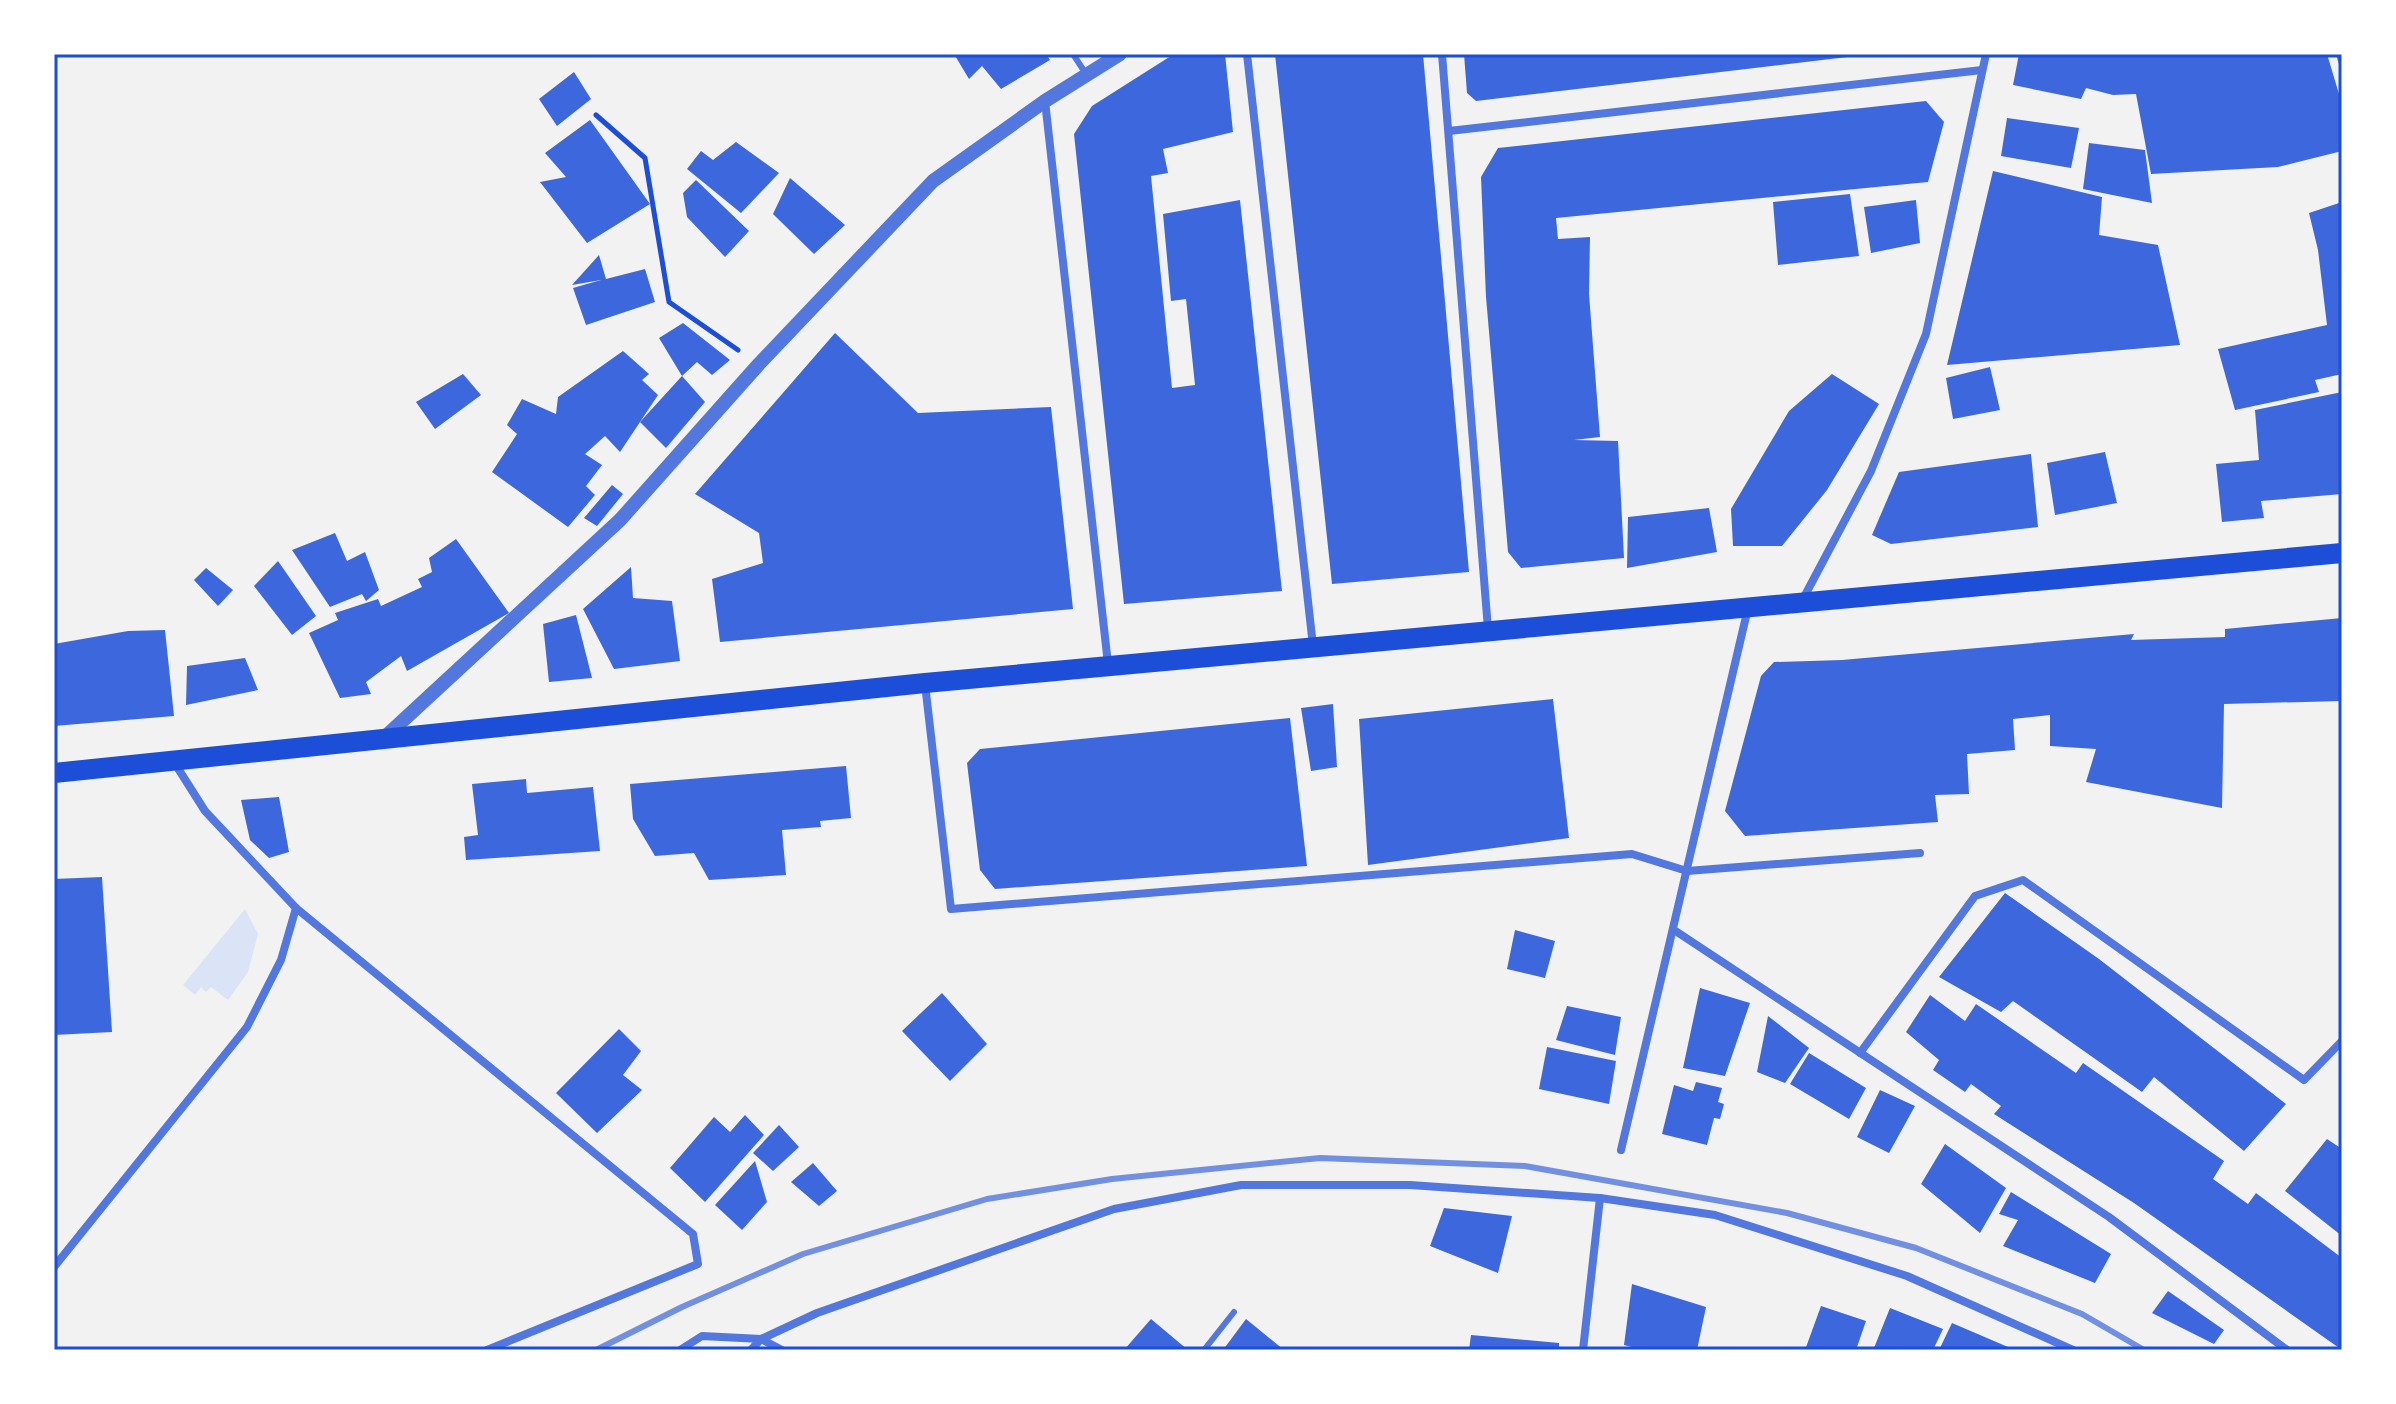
<svg xmlns="http://www.w3.org/2000/svg" width="2396" height="1404" font-family="Arial,sans-serif">
<rect width="100%" height="100%" fill="#f2f2f2"/>
<polygon fill="#dbe4f7" points="245,909 258,934 248,972 228,1000 211,987 206,992 201,987 195,995 183,985"/>
<g fill="#3d67dc">
<polygon points="954,54 1046,54 1050,60 1001,89 982,66 969,79"/>
<polygon points="1174,54 1225,54 1233,132 1163,149 1168,173 1151,176 1172,388 1195,385 1186,299 1171,301 1163,214 1240,200 1282,591 1124,604 1074,134 1092,106"/>
<polygon points="1275,54 1423,54 1469,572 1332,584"/>
<polygon points="1464,54 1856,54 1856,56 1476,101 1467,93"/>
<polygon points="2019,54 2327,54 2342,104 2342,151 2278,167 2151,174 2136,94 2113,95 2086,88 2081,99 2013,85"/>
<polygon points="574,72 591,99 557,126 539,99"/>
<polygon points="1926,101 1944,122 1928,182 1556,218 1558,239 1590,237 1589,294 1600,437 1574,440 1618,441 1624,558 1521,568 1508,552 1486,297 1481,177 1498,148"/>
<polygon points="2007,118 2079,128 2071,168 2001,156"/>
<polygon points="590,120 650,204 587,243 540,182 566,177 545,153"/>
<polygon points="736,142 779,173 741,213 687,169 701,151 713,160"/>
<polygon points="2089,143 2145,150 2152,203 2083,189"/>
<polygon points="1993,171 2102,197 2099,235 2158,245 2180,345 1947,365"/>
<polygon points="790,178 845,225 814,254 773,214"/>
<polygon points="696,180 749,231 725,257 687,217 683,193"/>
<polygon points="1850,194 1859,256 1778,265 1773,202"/>
<polygon points="1916,200 1920,243 1871,253 1864,207"/>
<polygon points="2342,202 2342,374 2315,380 2319,392 2235,410 2218,349 2327,325 2318,250 2309,213"/>
<polygon points="599,255 606,279 645,269 655,302 586,325 573,288 601,280 572,285"/>
<polygon points="683,323 730,360 712,375 697,362 682,376 659,338"/>
<polygon points="835,333 918,413 1051,407 1073,609 720,642 712,579 763,563 759,533 695,494"/>
<polygon points="623,351 649,374 642,380 658,395 620,452 605,436 585,454 602,465 586,486 595,495 568,527 492,472 517,434 507,425 522,399 556,414 558,397"/>
<polygon points="1990,367 2000,410 1953,419 1946,378"/>
<polygon points="463,374 481,395 435,429 416,402"/>
<polygon points="1832,374 1879,404 1827,490 1782,546 1733,546 1731,509 1789,411"/>
<polygon points="682,376 705,402 666,448 640,422"/>
<polygon points="2342,392 2342,494 2261,501 2264,518 2222,522 2216,464 2259,460 2255,410"/>
<polygon points="2105,452 2117,503 2055,515 2047,463"/>
<polygon points="2031,454 2038,527 1891,544 1872,535 1899,472"/>
<polygon points="612,485 623,494 597,526 584,518"/>
<polygon points="1709,508 1717,552 1627,568 1628,517"/>
<polygon points="335,533 347,561 365,552 379,590 366,601 362,594 330,607 292,550"/>
<polygon points="456,539 509,613 407,671 401,656 366,682 371,694 340,698 309,633 338,620 335,613 378,599 381,606 422,587 418,579 432,572 429,558"/>
<polygon points="278,561 316,616 292,635 254,586"/>
<polygon points="631,567 633,598 672,601 680,661 614,669 583,609"/>
<polygon points="206,568 233,590 218,606 194,580"/>
<polygon points="576,615 592,678 549,682 543,624"/>
<polygon points="2342,618 2342,701 2224,704 2222,808 2086,782 2096,749 2050,746 2050,715 2013,719 2015,750 1967,754 1969,794 1935,795 1938,822 1745,836 1725,811 1761,676 1774,662 1842,660 2134,634 2131,640 2225,637 2225,629"/>
<polygon points="165,630 174,716 54,726 54,644 128,631"/>
<polygon points="245,658 258,690 186,705 187,666"/>
<polygon points="1553,699 1569,838 1368,865 1359,719"/>
<polygon points="1333,704 1337,767 1311,771 1301,708"/>
<polygon points="1290,718 1307,866 995,889 980,870 967,763 980,749"/>
<polygon points="846,766 851,818 820,821 821,827 782,830 786,875 709,880 694,853 655,856 633,819 630,784"/>
<polygon points="526,779 527,793 593,787 600,851 466,860 464,837 478,835 472,784"/>
<polygon points="279,797 289,852 269,858 250,840 241,800"/>
<polygon points="102,877 112,1032 54,1035 54,879"/>
<polygon points="2005,893 2099,959 2286,1104 2244,1151 2154,1077 2142,1092 2013,1001 2001,1012 1939,977"/>
<polygon points="1515,930 1555,941 1545,978 1507,969"/>
<polygon points="1700,988 1750,1003 1725,1076 1683,1068"/>
<polygon points="942,993 987,1044 950,1081 902,1031"/>
<polygon points="1930,995 1965,1021 1976,1004 2076,1073 2083,1063 2224,1161 2213,1179 2248,1204 2256,1193 2342,1258 2342,1350 2134,1203 1994,1114 2001,1106 1971,1084 1965,1092 1933,1070 1939,1060 1906,1032"/>
<polygon points="1567,1006 1621,1017 1615,1055 1556,1040"/>
<polygon points="1768,1016 1809,1048 1785,1083 1757,1072"/>
<polygon points="619,1029 641,1051 623,1075 642,1090 597,1133 556,1093"/>
<polygon points="1547,1047 1616,1061 1609,1104 1539,1089"/>
<polygon points="1809,1053 1866,1088 1849,1119 1790,1084"/>
<polygon points="1696,1082 1722,1088 1718,1102 1724,1104 1720,1119 1714,1118 1707,1145 1662,1134 1674,1085 1693,1091"/>
<polygon points="1880,1090 1915,1106 1889,1153 1857,1137"/>
<polygon points="745,1115 764,1135 705,1202 670,1168 714,1117 730,1132"/>
<polygon points="779,1125 799,1147 773,1171 753,1153"/>
<polygon points="2327,1139 2342,1149 2342,1236 2285,1191"/>
<polygon points="1945,1144 2006,1188 1980,1233 1921,1184"/>
<polygon points="755,1161 767,1202 742,1230 715,1205"/>
<polygon points="813,1163 837,1191 819,1206 791,1182"/>
<polygon points="2011,1192 2111,1254 2095,1283 2003,1246 2018,1220 1999,1214"/>
<polygon points="1444,1208 1512,1216 1498,1273 1430,1246"/>
<polygon points="1632,1284 1706,1307 1697,1350 1643,1350 1624,1345"/>
<polygon points="2168,1291 2224,1330 2214,1344 2152,1313"/>
<polygon points="1821,1306 1866,1321 1856,1350 1805,1350"/>
<polygon points="1890,1308 1943,1329 1933,1350 1874,1348"/>
<polygon points="1151,1319 1188,1350 1124,1350"/>
<polygon points="1246,1319 1284,1350 1223,1350"/>
<polygon points="1952,1323 2015,1350 1939,1350"/>
<polygon points="1471,1335 1559,1343 1559,1350 1469,1350"/>
</g>
<g fill="none" stroke-linecap="round" stroke-linejoin="round">
<polyline stroke="#1d4ed8" stroke-width="5" points="596,115 645,158 669,302 738,350"/>
<g stroke="#5277de" stroke-width="6">
<polyline points="1073,54 1086,74"/>
<polyline points="1204,1350 1234,1312"/>
</g>
<g stroke="#5277de" stroke-width="8">
<polyline points="1247,54 1313,646"/>
<polyline points="1442,54 1488,629"/>
<polyline points="2340,54 2342,61"/>
<polyline points="1045,101 1108,664"/>
<polyline points="1449,131 1982,70"/>
<polyline points="1803,599 1871,471 1926,334 1986,54"/>
<polyline points="925,684 951,909 1632,854 1687,871 1920,853"/>
<polyline points="174,762 205,811 296,908 693,1234 698,1264 487,1350"/>
<polyline points="1674,930 2109,1217 2287,1350"/>
<polyline points="1860,1053 1975,896 2023,880 2304,1080 2342,1041"/>
<polyline points="1621,1150 1748,608"/>
<polyline points="54,1267 247,1027 281,960 296,908"/>
<polyline points="680,1350 702,1336 761,1339 782,1350"/>
<polyline points="751,1350 761,1339 817,1313 1114,1209 1241,1185 1410,1185 1600,1198 1715,1215 1907,1276 2073,1350"/>
<polyline points="1583,1350 1600,1198"/>
</g>
<polyline stroke="#5277de" stroke-width="14" points="384,738 620,520 759,364 933,181 1045,101 1120,54"/>
<polyline stroke="#1d4ed8" stroke-width="20" points="54,773 925,683 2342,553"/>
<polyline stroke="#7290e2" stroke-width="6" points="596,1350 682,1307 803,1254 987,1199 1112,1179 1320,1158 1525,1166 1787,1213 1916,1248 2082,1314 2144,1350"/>
</g>
<rect width="2396" height="1404" fill="none" stroke="#ffffff" stroke-width="112"/>
<rect x="56" y="56" width="2284" height="1292" fill="none" stroke="#1d4ed8" stroke-width="3"/>
</svg>
